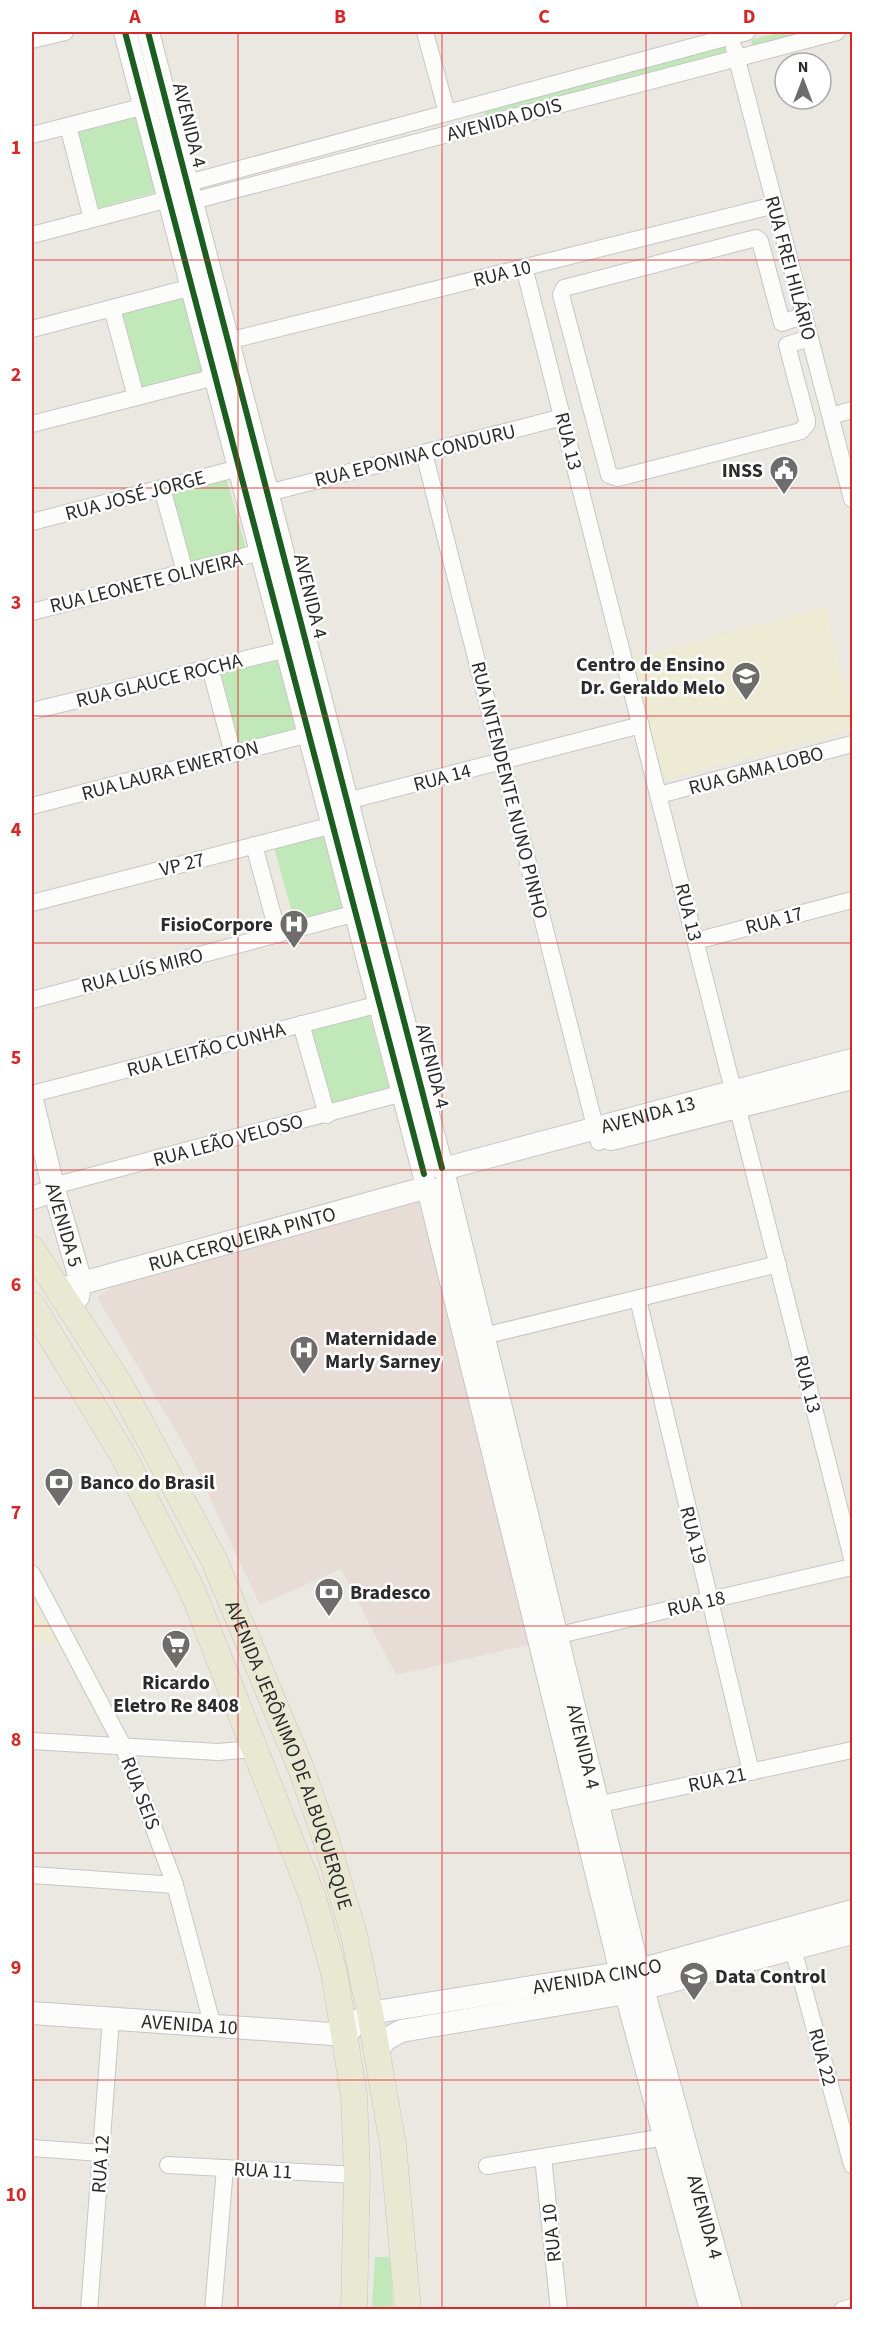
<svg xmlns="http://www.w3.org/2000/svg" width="884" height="2341" font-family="'Source Sans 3',sans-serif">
<rect width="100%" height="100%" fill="#eae8e1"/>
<g fill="#eeebd5">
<polygon points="825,607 852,712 852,730 663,780 631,659"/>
<polygon points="32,1596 59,1645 32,1641"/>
</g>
<polygon fill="#e8dcd6" points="419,1199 532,1644 396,1675 341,1569 260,1605 190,1455 97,1297 115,1286"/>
<g fill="#c0e8b8">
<polygon points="781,32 827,32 753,51 751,40"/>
<polygon points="732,42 736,55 485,116 483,107"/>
<polygon points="141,115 160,191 95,209 75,132"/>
<polygon points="187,294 205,371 141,388 122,311"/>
<polygon points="225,474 247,552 190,565 167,488"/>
<polygon points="281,654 301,732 235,748 215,670"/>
<polygon points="330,831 350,908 295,923 274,847"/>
<polygon points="369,1014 390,1091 328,1108 308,1029"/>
<polygon points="375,2257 390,2257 393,2309 372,2309"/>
</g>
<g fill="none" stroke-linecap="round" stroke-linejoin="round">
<g stroke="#c8c6c7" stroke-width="18">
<g id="street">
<polyline points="425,32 447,113"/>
<polyline points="32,40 65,32"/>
<polyline points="734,48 852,499"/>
<polyline points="68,126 92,219"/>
<polyline points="32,135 145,106"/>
<polyline points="177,186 747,32"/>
<polyline points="181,204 837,32"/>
<polyline points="32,235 169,199"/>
<polyline points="524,267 852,1558"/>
<polyline points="112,308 136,397"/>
<polyline points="796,318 782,323 760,241 756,238 564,288 561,295 609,475 618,478 801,431 807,424 807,420 787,345 803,340"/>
<polyline points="32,329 192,287"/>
<polyline points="228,341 775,205"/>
<polyline points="831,416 852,410"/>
<polyline points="32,424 215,377"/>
<polyline points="424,453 599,1142"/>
<polyline points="162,488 185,572"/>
<polyline points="268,493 563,417"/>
<polyline points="32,522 239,468"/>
<polyline points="32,612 261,552"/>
<polyline points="210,667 233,754"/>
<polyline points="32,711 287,649"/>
<polyline points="659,795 852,744"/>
<polyline points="347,801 641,725"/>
<polyline points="32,806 309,734"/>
<polyline points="254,845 278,934"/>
<polyline points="32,903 333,825"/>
<polyline points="696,941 852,900"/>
<polyline points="32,1000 356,913"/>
<polyline points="301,1024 327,1115"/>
<polyline points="32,1094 380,1004"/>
<polyline points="53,1186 403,1093"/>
<polyline points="638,1299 751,1772"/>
<polyline points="484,1336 778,1264"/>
<polyline points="32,1574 123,1746 175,1885 213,2027"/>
<polyline points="546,1638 852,1567"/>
<polyline points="32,1741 218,1752 255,1749"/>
<polyline points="587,1807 852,1750"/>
<polyline points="32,1875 175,1885"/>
<polyline points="793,1949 852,2165"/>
<polyline points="32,2148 101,2153"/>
<polyline points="543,2157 559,2310"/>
<polyline points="168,2165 357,2175"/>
<polyline points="487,2166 665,2137"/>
<polyline points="89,2310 111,2019"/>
<polyline points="213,2310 225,2168"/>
<polyline points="842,2310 852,2307"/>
</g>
</g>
<g stroke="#c8c6c7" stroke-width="24">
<g id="secondary">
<polyline points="125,32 424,1174"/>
<polyline points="148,32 442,1168"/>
<path id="s1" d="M32,1100L53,1186L81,1282L78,1297"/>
<polyline points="611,1139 852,1078"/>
<path id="s2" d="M443,1169L852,1060"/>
<path id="s3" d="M446,1183L643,1989L731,2310"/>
<polyline points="428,1188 626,1993 711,2310"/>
<polyline points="32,1198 47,1193 53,1186"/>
<path id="s4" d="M57,1290L428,1187"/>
<path id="s5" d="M32,2013L346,2035L357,2021L370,2013L639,1970L852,1911"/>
<polyline points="377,2052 385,2040 401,2031 626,1993 852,1933"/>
</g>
</g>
<g stroke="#c5c5c2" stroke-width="27">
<g id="primary">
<path id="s6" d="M32,1249L120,1385L214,1560L302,1771L327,1843L354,1935L370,2013L393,2145L408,2310"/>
<polyline points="32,1305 124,1457 193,1592 313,1898 334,1972 354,2096 357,2175 354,2310"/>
</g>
</g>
<use href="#street" stroke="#fcfcfa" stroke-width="16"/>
<use href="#secondary" stroke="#fcfcfa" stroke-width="22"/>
<use href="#primary" stroke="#e8e8d3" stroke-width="26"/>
<g stroke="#fff" stroke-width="10">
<g id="cycleway">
<polyline points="125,32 424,1174"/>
<polyline points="148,32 442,1168"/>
</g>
</g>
<use href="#cycleway" stroke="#1b5e20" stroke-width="6"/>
</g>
<path fill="none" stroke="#d62828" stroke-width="1.5" stroke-opacity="0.55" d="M238,32V2310M442,32V2310M646,32V2310M32,260H852M32,488H852M32,716H852M32,943H852M32,1170H852M32,1398H852M32,1626H852M32,1853H852M32,2080H852"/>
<defs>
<g id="civic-pin" transform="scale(1.5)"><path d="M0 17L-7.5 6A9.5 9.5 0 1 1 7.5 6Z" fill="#6e6d6b" stroke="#fff"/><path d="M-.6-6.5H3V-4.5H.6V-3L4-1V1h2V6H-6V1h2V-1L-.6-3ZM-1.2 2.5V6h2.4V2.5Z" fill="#fff"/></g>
<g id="school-pin" transform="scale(1.5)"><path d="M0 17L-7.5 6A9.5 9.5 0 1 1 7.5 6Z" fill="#6e6d6b" stroke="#fff"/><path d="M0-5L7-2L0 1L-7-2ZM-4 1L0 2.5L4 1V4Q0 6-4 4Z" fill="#fff"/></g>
<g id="hospital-pin" transform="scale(1.5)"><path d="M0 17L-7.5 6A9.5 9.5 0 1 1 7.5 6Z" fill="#6e6d6b" stroke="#fff"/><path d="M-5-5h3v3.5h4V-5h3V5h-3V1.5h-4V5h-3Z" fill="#fff"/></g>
<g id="bank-pin" transform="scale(1.5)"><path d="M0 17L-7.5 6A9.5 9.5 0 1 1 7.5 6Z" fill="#6e6d6b" stroke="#fff"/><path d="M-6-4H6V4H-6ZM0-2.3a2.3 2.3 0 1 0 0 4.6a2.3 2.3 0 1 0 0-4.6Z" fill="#fff"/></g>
<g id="supermarket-pin" transform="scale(1.5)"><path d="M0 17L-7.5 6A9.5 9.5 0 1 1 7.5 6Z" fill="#6e6d6b" stroke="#fff"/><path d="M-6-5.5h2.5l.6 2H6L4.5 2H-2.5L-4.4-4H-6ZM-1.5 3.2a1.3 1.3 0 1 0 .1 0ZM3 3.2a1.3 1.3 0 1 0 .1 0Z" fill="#fff"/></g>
</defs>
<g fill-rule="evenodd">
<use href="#civic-pin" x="784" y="470"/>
<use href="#school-pin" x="746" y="676"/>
<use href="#hospital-pin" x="294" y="924"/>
<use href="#hospital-pin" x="304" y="1350"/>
<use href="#bank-pin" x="59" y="1482"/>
<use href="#bank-pin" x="329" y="1592"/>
<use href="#supermarket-pin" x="176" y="1644"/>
<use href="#school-pin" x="694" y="1976"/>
</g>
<g text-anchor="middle" stroke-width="5" stroke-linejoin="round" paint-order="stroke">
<g font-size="20" fill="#2b2b2b" stroke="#fff">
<text transform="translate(504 119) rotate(-15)" y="7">AVENIDA DOIS</text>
<text transform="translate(190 125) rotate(76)" y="7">AVENIDA 4</text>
<text transform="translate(791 268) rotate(75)" y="7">RUA FREI HILÁRIO</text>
<text transform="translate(502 273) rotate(-14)" y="7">RUA 10</text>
<text transform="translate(569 441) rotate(76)" y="7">RUA 13</text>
<text transform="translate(415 455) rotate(-14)" y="7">RUA EPONINA CONDURU</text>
<text transform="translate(135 495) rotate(-15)" y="7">RUA JOSÉ JORGE</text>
<text transform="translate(146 582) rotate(-14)" y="7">RUA LEONETE OLIVEIRA</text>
<text transform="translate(311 596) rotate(76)" y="7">AVENIDA 4</text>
<text transform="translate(159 680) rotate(-14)" y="7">RUA GLAUCE ROCHA</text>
<text transform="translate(170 770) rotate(-15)" y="7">RUA LAURA EWERTON</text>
<text transform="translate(756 770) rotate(-15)" y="7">RUA GAMA LOBO</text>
<text transform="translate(442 777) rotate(-15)" y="7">RUA 14</text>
<text transform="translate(510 790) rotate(76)" y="7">RUA INTENDENTE NUNO PINHO</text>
<text transform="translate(182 864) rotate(-14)" y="7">VP 27</text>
<text transform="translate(689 912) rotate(76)" y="7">RUA 13</text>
<text transform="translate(774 920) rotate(-15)" y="7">RUA 17</text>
<text transform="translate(142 970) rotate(-15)" y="7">RUA LUÍS MIRO</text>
<text transform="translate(206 1049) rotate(-15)" y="7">RUA LEITÃO CUNHA</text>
<text transform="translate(433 1066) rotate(76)" y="7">AVENIDA 4</text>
<text dy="7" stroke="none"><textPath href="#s2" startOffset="212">AVENIDA 13</textPath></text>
<text transform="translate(228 1140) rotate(-15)" y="7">RUA LEÃO VELOSO</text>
<text dy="7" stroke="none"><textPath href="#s1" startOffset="129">AVENIDA 5</textPath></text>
<text dy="7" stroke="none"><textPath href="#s4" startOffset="192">RUA CERQUEIRA PINTO</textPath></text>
<text transform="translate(808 1384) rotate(76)" y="7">RUA 13</text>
<text transform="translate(694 1535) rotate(76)" y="7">RUA 19</text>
<text transform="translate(696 1603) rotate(-13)" y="7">RUA 18</text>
<text dy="7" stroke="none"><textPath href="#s3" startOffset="580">AVENIDA 4</textPath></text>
<text dy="7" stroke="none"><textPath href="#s6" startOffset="570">AVENIDA JERÔNIMO DE ALBUQUERQUE</textPath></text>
<text transform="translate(717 1779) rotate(-12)" y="7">RUA 21</text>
<text transform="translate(141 1793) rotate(69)" y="7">RUA SEIS</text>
<text dy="7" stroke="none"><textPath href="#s5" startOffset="578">AVENIDA CINCO</textPath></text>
<text dy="7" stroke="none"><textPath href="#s5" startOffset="158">AVENIDA 10</textPath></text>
<text transform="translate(823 2057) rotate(75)" y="7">RUA 22</text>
<text transform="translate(100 2164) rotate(-86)" y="7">RUA 12</text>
<text transform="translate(263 2170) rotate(3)" y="7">RUA 11</text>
<text dy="7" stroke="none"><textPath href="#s3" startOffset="1066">AVENIDA 4</textPath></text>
<text transform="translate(551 2233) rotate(-96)" y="7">RUA 10</text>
</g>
<g font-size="20" font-weight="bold" fill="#2b2b2b" stroke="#fff" text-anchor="start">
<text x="763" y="477" text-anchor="end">INSS</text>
<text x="725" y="671" text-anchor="end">Centro de Ensino<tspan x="725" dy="23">Dr. Geraldo Melo</tspan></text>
<text x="273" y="931" text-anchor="end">FisioCorpore</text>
<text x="325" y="1345">Maternidade<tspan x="325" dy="23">Marly Sarney</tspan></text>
<text x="80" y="1489">Banco do Brasil</text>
<text x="350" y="1599">Bradesco</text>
<text x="176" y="1689" text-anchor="middle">Ricardo<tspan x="176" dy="23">Eletro Re 8408</tspan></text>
<text x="715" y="1983">Data Control</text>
</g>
</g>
<rect width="884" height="2341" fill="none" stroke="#ffffff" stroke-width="66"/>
<g transform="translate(803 81)"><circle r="28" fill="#ffffff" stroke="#aaaaaa" stroke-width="1.5"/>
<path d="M0-4.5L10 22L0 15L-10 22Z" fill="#6e6d6b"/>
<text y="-9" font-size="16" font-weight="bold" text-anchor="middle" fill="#2b2b2b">N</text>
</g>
<rect x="33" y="33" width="818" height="2275" fill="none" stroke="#d62828" stroke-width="2"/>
<g font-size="20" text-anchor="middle" font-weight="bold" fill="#d62828">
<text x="135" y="23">A</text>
<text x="340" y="23">B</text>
<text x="544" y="23">C</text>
<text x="749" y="23">D</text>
<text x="16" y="154">1</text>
<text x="16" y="381">2</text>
<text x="16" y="609">3</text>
<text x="16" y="836">4</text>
<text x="16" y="1064">5</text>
<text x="16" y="1291">6</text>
<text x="16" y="1519">7</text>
<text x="16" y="1746">8</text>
<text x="16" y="1974">9</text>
<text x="16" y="2201">10</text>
</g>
</svg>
